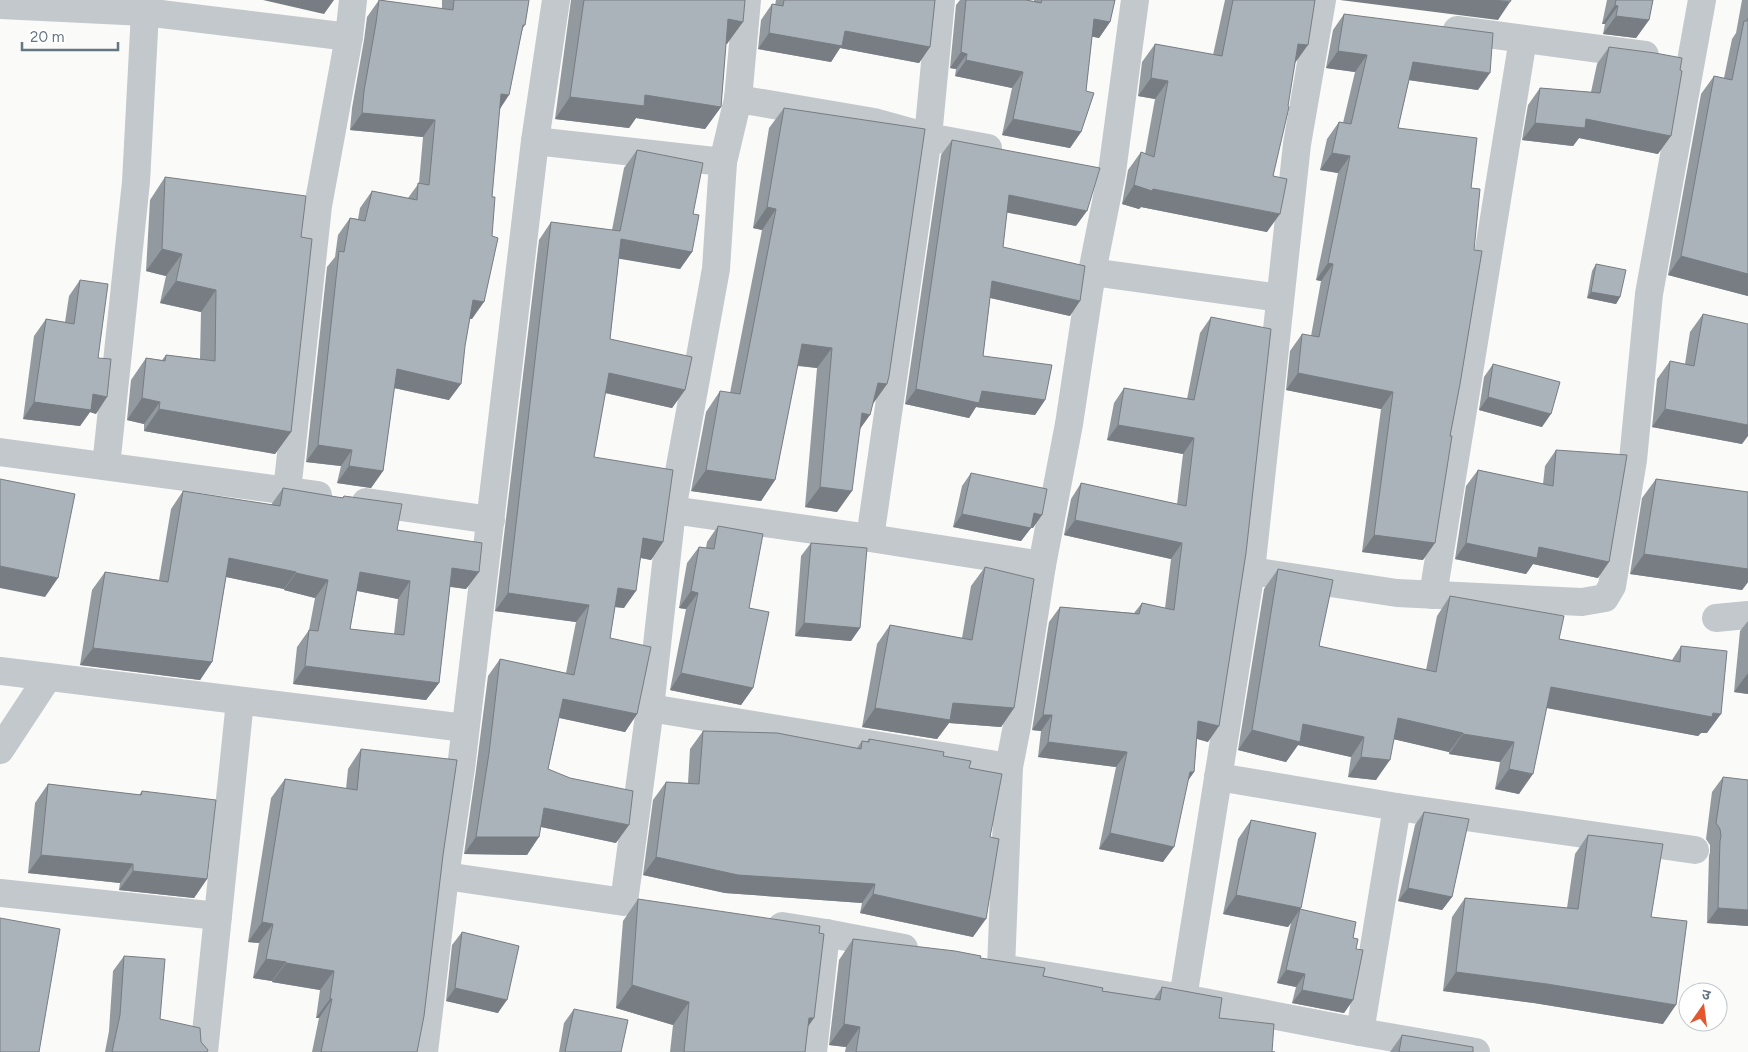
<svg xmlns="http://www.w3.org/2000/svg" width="1748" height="1052" font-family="Figtree,'Noto Sans Devanagari',sans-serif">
<rect width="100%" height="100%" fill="#fafaf8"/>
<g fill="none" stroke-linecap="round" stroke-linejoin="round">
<g stroke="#c3c8cc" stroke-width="28">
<polyline points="941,0 928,137 988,148"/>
<polyline points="1135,0 1112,172 1092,272 1069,424 1042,565 1017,726 1009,767 1001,968 1183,998 1360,1032 1476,1052"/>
<polyline points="0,5 145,12 349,37 353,0"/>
<polyline points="1457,30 1645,55"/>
<polyline points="535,141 723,162"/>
<polyline points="1092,272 1280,298"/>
<polyline points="0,452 318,495"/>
<polyline points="106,466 136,182 145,12"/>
<polyline points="287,491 318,206 349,37"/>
<polyline points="366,502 491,520"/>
<polyline points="672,510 870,538 928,137 874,122 738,99"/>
<polyline points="870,538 1042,565"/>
<polyline points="1251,571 1397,593 1582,602 1605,598 1612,586 1633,460 1649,294 1702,0"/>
<polyline points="1433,595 1523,39"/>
<polyline points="1716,618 1748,615"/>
<polyline points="0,671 465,728"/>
<polyline points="650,708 1009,767"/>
<polyline points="0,750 48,677"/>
<polyline points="1218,777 1397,807 1695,850"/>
<polyline points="445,876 624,902 650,708 672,510 716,269 723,162 738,99 747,0"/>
<polyline points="0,893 218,916"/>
<polyline points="782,926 826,933 904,948"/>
<polyline points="1183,998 1251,571 1297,144 1322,0"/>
<polyline points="1360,1032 1397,807"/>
<polyline points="204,1052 240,701"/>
<polyline points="424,1052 445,876 461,768 535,141 556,0"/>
<polyline points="813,1052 826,933"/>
</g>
</g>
<g fill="#929a9f" fill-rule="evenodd">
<polygon points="379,0 442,9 442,0 529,0 525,25 523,28 500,109 472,319 470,319 449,400 394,388 383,471 371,488 337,483 341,466 306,462 327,267 335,257 338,235 350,218 358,219 360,208 372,191 408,198 419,183 423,137 350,130 352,108 364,40 367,17"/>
<polygon points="571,0 745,0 727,44 726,43 721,107 705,129 636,118 629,128 555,119"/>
<polygon points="776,0 935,0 930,47 919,63 840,48 831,62 758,49 761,20 772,4 775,5"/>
<polygon points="960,0 1026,0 1034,1 1034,0 1115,0 1110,22 1099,38 1092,36 1081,132 1070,148 1002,135 1012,88 955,76 956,69 950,68 956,5"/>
<polygon points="1225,0 1315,0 1295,63 1273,176 1267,232 1141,207 1139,209 1122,204 1128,170 1141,152 1145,154 1155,99 1138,96 1142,62 1155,44 1213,55"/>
<polygon points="1607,0 1653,0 1649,20 1636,38 1603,34 1605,24 1602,24"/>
<polygon points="1742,0 1748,0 1748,296 1668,275 1701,94 1714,76 1724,78 1732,39 1736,33"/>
<polygon points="1344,14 1478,90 1409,80 1398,128 1423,560 1362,552 1381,409 1286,390 1290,351 1302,334 1311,336 1321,281 1316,280 1338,173 1320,170 1327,139 1339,122 1343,123 1355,72 1326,68 1333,30"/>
<polygon points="1609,47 1658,154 1579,138 1573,146 1522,140 1528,105 1540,88 1591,92 1597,64"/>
<polygon points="784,108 887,384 872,405 860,428 837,512 805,507 817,368 797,366 775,480 761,501 691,491 706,412 720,391 730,393 762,230 753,228 769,128"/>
<polygon points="952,140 1076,226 1007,212 1003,247 1070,316 990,298 983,356 1045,400 1035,415 976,407 969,418 905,404 941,155"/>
<polygon points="637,150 693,214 692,252 680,269 619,258 610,339 685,390 672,408 605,393 594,457 663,542 651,560 641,558 624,608 615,607 610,638 637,714 625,732 559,718 548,769 616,843 541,827 527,855 464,854 476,770 488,676 500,659 566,673 576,622 495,611 539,240 551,222 612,230 624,168"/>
<polygon points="165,177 301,237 291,432 275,454 144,431 144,424 127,420 131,380 146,358 162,360 166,355 200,359 201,312 160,303 166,276 146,271 150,200"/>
<polygon points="1596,264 1620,297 1616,304 1587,298 1592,271"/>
<polygon points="80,280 98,358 96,414 90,412 80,426 23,419 34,336 46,319 65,322 69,296"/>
<polygon points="1703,314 1742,444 1652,427 1657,379 1670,361 1685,364 1690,332"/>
<polygon points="1211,317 1208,742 1197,739 1194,772 1188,780 1163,862 1099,849 1116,767 1038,757 1041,731 1032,730 1049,622 1060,607 1134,613 1142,603 1165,608 1171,559 1064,535 1071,499 1081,483 1177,504 1183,454 1107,440 1114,403 1124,388 1187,399 1200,333"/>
<polygon points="1493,364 1542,427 1479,410 1484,377"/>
<polygon points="1556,450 1598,578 1533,564 1526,574 1455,559 1466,486 1478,470 1543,484 1545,466"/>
<polygon points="971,473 1033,528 1031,528 1021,541 953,527 962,486"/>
<polygon points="1656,479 1748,492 1748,582 1742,590 1630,574 1642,498"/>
<path d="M283,488L342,498L344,496L397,530L479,572L466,589L450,587L439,683L426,700L293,684L297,647L309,630L315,598L284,590V589L226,577L212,662L200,680L80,665L92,590L105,572L159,580L171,509L183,491L271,505ZM357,591L398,599L394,634L350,629Z"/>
<polygon points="718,526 749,608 753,688 741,705 670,690 686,609 679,608 687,563 699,547 706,548 707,542"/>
<polygon points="811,543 860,628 851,641 795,636 801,556"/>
<polygon points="985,567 1014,708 1001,727 949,723 937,739 862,727 877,644 890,625 962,638 971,586"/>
<polygon points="1278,569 1319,646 1426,670 1437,616 1450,596 1559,639 1672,660 1681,646 1707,733 1701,733 1698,736 1546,708 1519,794 1495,789 1500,762 1449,754 1449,752 1394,739 1376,780 1348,777 1351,757 1298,745 1286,762 1238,750 1264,589"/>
<polygon points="1748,621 1748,694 1734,692 1740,631"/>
<polygon points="703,731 857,748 862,741 867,742 869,739 943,756 969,768 990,837 973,937 860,913 862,903 725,893 643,875 653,800 666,782 688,783 690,749"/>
<polygon points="361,749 443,855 417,1052 312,1052 319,1018 316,1018 320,990 272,982 272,981 253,978 259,943 248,942 271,798 285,779 346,789 348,769"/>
<polygon points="1723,777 1748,926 1707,923 1709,856 1710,852 1710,845 1706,839 1712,792"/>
<polygon points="48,784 139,795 142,791 207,879 194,898 119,890 120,883 28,873 35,803"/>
<polygon points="1424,812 1452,897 1442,910 1398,901 1415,825"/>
<polygon points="1251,820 1300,909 1353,938 1356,949 1353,1000 1344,1013 1292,1003 1296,987 1277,983 1291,923 1288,927 1223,914 1238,839"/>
<polygon points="1588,835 1651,917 1663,1024 1534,1003 1443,991 1452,917 1465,898 1567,908 1575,854"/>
<polygon points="638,899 807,1028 805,1052 670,1052 673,1025 616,1008 623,921"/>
<polygon points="462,932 498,1013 446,1001 452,945"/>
<polygon points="853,939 980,958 1043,976 1102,991 1154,999 1162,987 1219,1018 1272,1052 1275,1052 845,1052 846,1047 829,1045 839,960"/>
<polygon points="124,956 160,1019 201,1042 207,1052 105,1052 109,1031 113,971"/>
<polygon points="574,1009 621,1052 559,1052 564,1023"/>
<polygon points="1402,1035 1473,1052 1390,1052"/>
</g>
<g fill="#777d82">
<polygon points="263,0 334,0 324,14"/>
<polygon points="1340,0 1493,0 1510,2 1498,20"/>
<polygon points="1615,5 1618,6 1605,24 1602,24"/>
<polygon points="1616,16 1649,20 1636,38 1603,34"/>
<polygon points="728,19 743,22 727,44 713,41"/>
<polygon points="1094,19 1110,22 1099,38 1083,35"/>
<polygon points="845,31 930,47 919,63 840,48 831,62 758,49 769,33"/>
<polygon points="1298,44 1308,45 1295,63"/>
<polygon points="1338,51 1367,55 1355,72 1326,68"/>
<polygon points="961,52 967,54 956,69 950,68"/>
<polygon points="966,60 1023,72 1012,88 955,76"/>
<polygon points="1413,62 1490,73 1478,90 1401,79"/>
<polygon points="1151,78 1168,81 1155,99 1138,96"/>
<polygon points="501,94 509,95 498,112"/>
<polygon points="645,95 721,107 705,129 636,118 629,128 555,119 570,97"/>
<polygon points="362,113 435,120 423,137 350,130"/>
<polygon points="1013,119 1081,132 1070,148 1002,135"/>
<polygon points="1586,119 1671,136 1658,154 1579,138 1573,146 1522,140 1535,123"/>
<polygon points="1332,153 1350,156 1338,173 1320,170"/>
<polygon points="1134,185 1280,214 1267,232 1141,207 1139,209 1122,204"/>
<polygon points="1009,195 1087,211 1076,226 999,211"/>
<polygon points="767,207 776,209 762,230 753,228"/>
<polygon points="621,239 692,252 680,269 609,257"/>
<polygon points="162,249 182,254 166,276 146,271"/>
<polygon points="1681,256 1748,274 1748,296 1668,275"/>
<polygon points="1328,263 1333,264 1321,281 1316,280"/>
<polygon points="176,281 216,290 201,312 160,303"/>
<polygon points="992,281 1080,301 1070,316 982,296"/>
<polygon points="1591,292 1620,297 1616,304 1587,298"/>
<polygon points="473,300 484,302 472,319 461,317"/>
<polygon points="802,344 832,348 817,368 787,364"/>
<polygon points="397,369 461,384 449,400 385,386"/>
<polygon points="609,373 685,390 672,408 597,391"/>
<polygon points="1298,373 1393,392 1381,409 1286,390"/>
<polygon points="878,383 887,384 872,405"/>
<polygon points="916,389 982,391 1045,400 1035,415 976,407 969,418 905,404"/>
<polygon points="93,394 107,397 96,414 90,412 80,426 23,419 34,402"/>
<polygon points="1488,397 1551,414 1542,427 1479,410"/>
<polygon points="142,398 160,402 144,424 127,420"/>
<polygon points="159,409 291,432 275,454 144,431"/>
<polygon points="1665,409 1748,425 1748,436 1742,444 1652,427"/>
<polygon points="862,413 870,415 855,436"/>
<polygon points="1118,425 1194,438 1183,454 1107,440"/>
<polygon points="318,445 352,450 341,466 306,462"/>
<polygon points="349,466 383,471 371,488 337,483"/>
<polygon points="706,470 775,480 761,501 691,491"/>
<polygon points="820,487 852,491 837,512 805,507"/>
<polygon points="1034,513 1042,515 1033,528 1025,526"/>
<polygon points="962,514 1031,528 1021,541 953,527"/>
<polygon points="1075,520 1182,543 1171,559 1064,535"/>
<polygon points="1374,535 1435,543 1423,560 1362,552"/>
<polygon points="643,538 663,542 651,560 631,556"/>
<polygon points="1466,543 1539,547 1609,562 1598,578 1533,564 1526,574 1455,559"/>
<polygon points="1644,554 1748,569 1748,582 1742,590 1630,574"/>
<polygon points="229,558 296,572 284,589 217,575"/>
<polygon points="0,566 58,578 45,597 0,588"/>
<polygon points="452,568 479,572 466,589 440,585"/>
<polygon points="360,572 410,581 398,599 348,589"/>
<polygon points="296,573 328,580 315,598 284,590"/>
<polygon points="618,588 636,591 624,608 606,606"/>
<polygon points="691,591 698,593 686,609 679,608"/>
<polygon points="508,593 589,605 576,622 495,611"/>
<polygon points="804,623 860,628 851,641 795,636"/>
<polygon points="93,648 212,662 200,680 80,665"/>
<polygon points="305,666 439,683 426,700 293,684"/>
<polygon points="681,673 753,688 741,705 670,690"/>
<polygon points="1748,673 1748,694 1734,692"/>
<polygon points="1551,687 1713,713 1721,714 1707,733 1701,733 1698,736 1537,706"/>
<polygon points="563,699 637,714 625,732 551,716"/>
<polygon points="953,703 1014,708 1001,727 949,723 937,739 862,727 875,708"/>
<polygon points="1043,715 1052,715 1041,731 1032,730"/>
<polygon points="1398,718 1463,733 1449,752 1384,737"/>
<polygon points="1198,721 1219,726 1208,742 1187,736"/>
<polygon points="1303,724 1364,737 1351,757 1298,745 1286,762 1238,750 1252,730"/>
<polygon points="1463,734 1514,742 1500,762 1449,754"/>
<polygon points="1048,742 1127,752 1116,767 1038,757"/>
<polygon points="1361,757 1390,760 1376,780 1348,777"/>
<polygon points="1509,769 1533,774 1519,794 1495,789"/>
<polygon points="1190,772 1194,772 1183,788"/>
<polygon points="544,808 629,825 616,843 532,825"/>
<polygon points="1110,833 1174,847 1163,862 1099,849"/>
<polygon points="476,837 539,837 527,855 464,854"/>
<polygon points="41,855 133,864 120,883 28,873"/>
<polygon points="656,857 875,884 862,903 725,893 643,875"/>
<polygon points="133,871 207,879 194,898 119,890"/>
<polygon points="1408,888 1452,897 1442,910 1398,901"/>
<polygon points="873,894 986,919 973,937 860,913"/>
<polygon points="1236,895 1301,908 1288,927 1223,914"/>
<polygon points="1718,908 1748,910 1748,926 1707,923"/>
<polygon points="262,922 273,924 259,943 248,942"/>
<polygon points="266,959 286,962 272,981 253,978"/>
<polygon points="286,963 334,971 320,990 272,982"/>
<polygon points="1286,970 1305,974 1296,987 1277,983"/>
<polygon points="1456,972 1547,984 1676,1005 1663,1024 1534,1003 1443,991"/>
<polygon points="632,985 689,1002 673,1025 616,1008"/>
<polygon points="455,988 507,1000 498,1013 446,1001"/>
<polygon points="1302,990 1353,1000 1344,1013 1292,1003"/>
<polygon points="330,999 332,999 319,1018 316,1018"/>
<polygon points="809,1018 814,1018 798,1041"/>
<polygon points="844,1024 860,1027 846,1047 829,1045"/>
</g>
<g fill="#aab3b9" stroke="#777d82" fill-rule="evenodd">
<polygon points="379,0 453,10 454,0 529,0 525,25 523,25 509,95 501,94 492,197 495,197 492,236 498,238 484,302 473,300 465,346 461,384 397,369 383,471 349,466 352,450 318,445 339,251 344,252 350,218 365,221 372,191 417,200 418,183 429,185 435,120 362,113 364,91 376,23"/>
<polygon points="584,0 745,0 743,22 728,19 721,107 645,95 644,106 570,97"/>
<polygon points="784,0 935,0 930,47 845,31 842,46 769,33 772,4 783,6"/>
<polygon points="966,0 1026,0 1041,3 1042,0 1115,0 1110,22 1094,19 1086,91 1094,93 1081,132 1013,119 1023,72 966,60 967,54 961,52"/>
<polygon points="1233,0 1315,0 1308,45 1298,44 1288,106 1289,107 1273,176 1287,179 1280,214 1153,189 1152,191 1134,185 1141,152 1154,157 1168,81 1151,78 1155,44 1222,56"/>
<polygon points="1493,0 1511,0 1510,2"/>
<polygon points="1616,0 1653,0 1649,20 1616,16 1618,6 1615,5"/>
<polygon points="1344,14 1493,33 1490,73 1413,62 1398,128 1477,138 1471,188 1480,189 1474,250 1482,251 1460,384 1450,436 1452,436 1435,543 1374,535 1393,392 1298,373 1302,334 1319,337 1333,264 1328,263 1350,156 1332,153 1339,122 1351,124 1367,55 1338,51"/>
<polygon points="1748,18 1748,274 1681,256 1714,76 1732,80 1744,21 1747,21"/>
<polygon points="1609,47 1655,53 1682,58 1680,70 1682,71 1671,136 1586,119 1585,128 1535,123 1540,88 1600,93"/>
<polygon points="784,108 925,129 889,376 887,384 878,383 870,415 862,413 852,491 820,487 832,348 802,344 775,480 706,470 720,391 740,394 776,209 767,207"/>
<polygon points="952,140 1100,168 1087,211 1009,195 1003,247 1085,266 1080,301 992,281 983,356 1052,365 1045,400 982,391 979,403 916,389"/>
<polygon points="637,150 703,163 693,214 699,215 692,252 621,239 610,339 692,357 685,390 609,373 594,457 673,470 663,542 643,538 636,591 618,588 610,638 651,647 637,714 563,699 548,769 570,778 633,791 629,825 544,808 539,837 476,837 489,753 500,659 574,675 589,605 508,593 551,222 620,231"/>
<polygon points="165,177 306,196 301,237 312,239 291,432 159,409 160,402 142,398 146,358 165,361 166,355 215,361 216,290 176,281 182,254 162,249"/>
<polygon points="1596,264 1626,270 1620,297 1591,292"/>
<polygon points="80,280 108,284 98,358 111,359 107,397 93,394 91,410 34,402 46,319 74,324"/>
<polygon points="1703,314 1748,324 1748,425 1665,409 1670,361 1694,366"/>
<polygon points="1211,317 1271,329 1246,553 1219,726 1198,721 1194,772 1190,772 1174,847 1110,833 1127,752 1048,742 1052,715 1043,715 1060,607 1139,614 1142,603 1174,610 1182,543 1075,520 1081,483 1186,506 1194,438 1118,425 1124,388 1194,400"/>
<polygon points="1493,364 1560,382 1551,414 1488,397"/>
<polygon points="1556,450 1627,455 1609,562 1539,547 1537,558 1466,543 1478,470 1553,486"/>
<polygon points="971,473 1047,489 1042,515 1034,513 1031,528 962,514"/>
<polygon points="0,479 75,494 58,578 0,566"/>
<polygon points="1656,479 1748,492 1748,569 1644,554"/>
<path d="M283,488L343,498L344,496L402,504L397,530L482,543L479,572L452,568L439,683L305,666L309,630L318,631L328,580L296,573V572L229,558L212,662L93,648L105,572L168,582L183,491L280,506ZM360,572L410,581L404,635L350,629Z"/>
<polygon points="718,526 763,534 749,608 769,612 753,688 681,673 698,593 691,591 699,547 714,549"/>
<polygon points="811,543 867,548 860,628 804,623"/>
<polygon points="985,567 1034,579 1014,708 953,703 950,720 875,708 890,625 972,640"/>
<polygon points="1278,569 1333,580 1319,646 1436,672 1450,596 1564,616 1559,639 1680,662 1681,646 1727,651 1721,714 1713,713 1712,717 1551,687 1533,774 1509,769 1514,742 1463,734 1463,733 1398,718 1390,760 1361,757 1364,737 1303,724 1300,742 1252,730"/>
<polygon points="703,731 777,733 861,749 862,741 869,742 869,739 944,752 943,756 971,761 969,768 1002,774 990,837 999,839 986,919 873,894 875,884 738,875 656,857 666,782 699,784"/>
<polygon points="361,749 457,760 443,855 424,1016 417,1052 321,1052 332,999 330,999 334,971 286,963 286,962 266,959 273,924 262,922 285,779 357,790"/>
<polygon points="1723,777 1748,780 1748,910 1718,908 1720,841 1721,836 1720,829 1716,823"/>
<polygon points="48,784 141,795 142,791 216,800 207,879 133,871 133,864 41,855"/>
<polygon points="1424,812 1469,819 1452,897 1408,888"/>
<polygon points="1251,820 1316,833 1301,908 1236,895"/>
<polygon points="1588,835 1663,844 1651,917 1687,921 1676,1005 1547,984 1456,972 1465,898 1578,909"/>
<polygon points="638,899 820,926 819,933 824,934 814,1018 809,1018 805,1052 684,1052 689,1002 632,985"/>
<polygon points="1300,909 1356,922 1353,938 1358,939 1356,949 1363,950 1353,1000 1302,990 1305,974 1286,970"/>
<polygon points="0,918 60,929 39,1052 0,1052"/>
<polygon points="462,932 519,946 507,1000 455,988"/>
<polygon points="853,939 955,951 981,956 980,958 1045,968 1043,976 1103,988 1102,991 1160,1000 1162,987 1222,998 1219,1018 1274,1024 1272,1052 1275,1052 856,1052 860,1027 844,1024"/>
<polygon points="124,956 165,959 160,1019 200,1028 201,1042 208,1050 207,1052 112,1052 120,1015"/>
<polygon points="574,1009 628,1020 621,1052 565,1052"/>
<polygon points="1402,1035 1473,1047 1473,1052 1399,1052"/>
</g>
<g transform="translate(1703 1007) rotate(14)"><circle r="24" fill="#ffffff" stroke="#c1c8cd"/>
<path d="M0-4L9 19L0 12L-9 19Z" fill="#e4572e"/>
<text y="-8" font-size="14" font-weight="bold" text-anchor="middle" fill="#657683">उ</text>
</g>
<path d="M22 42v8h96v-8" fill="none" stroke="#657683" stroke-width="2.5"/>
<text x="30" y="42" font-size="15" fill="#657683" stroke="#ffffff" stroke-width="4" paint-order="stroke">20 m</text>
</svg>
